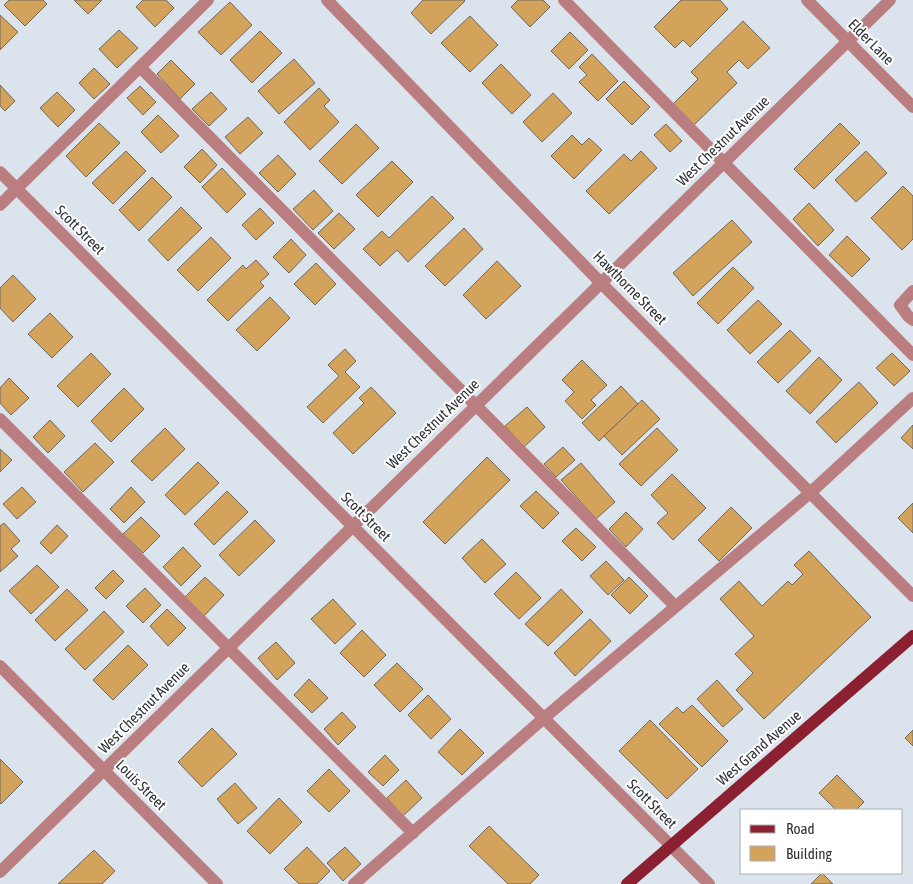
<svg xmlns="http://www.w3.org/2000/svg" width="913" height="884" font-family="'Asap Condensed',sans-serif">
<rect width="100%" height="100%" fill="#dbe4ed"/>
<g fill="#d3a25b" stroke="#6e675e">
<polygon points="9,0 43,0 47,4 25,26 4,5"/>
<polygon points="74,0 102,0 88,14"/>
<polygon points="143,0 166,0 174,8 155,27 136,7"/>
<polygon points="423,0 464,0 465,1 431,34 411,13"/>
<polygon points="518,0 543,0 550,7 530,27 511,7"/>
<polygon points="681,0 720,0 728,9 690,47 683,40 675,48 654,27"/>
<polygon points="230,2 252,25 221,55 198,32"/>
<polygon points="0,15 18,32 0,50"/>
<polygon points="470,16 498,45 470,72 441,43"/>
<polygon points="743,21 770,48 748,69 739,60 727,72 737,83 694,125 673,104 698,79 691,72"/>
<polygon points="119,30 138,48 117,68 99,49"/>
<polygon points="260,31 282,53 252,83 230,60"/>
<polygon points="570,32 588,50 569,69 551,51"/>
<polygon points="592,54 618,81 598,101 579,82 587,75 579,67"/>
<polygon points="294,59 315,83 279,114 258,91"/>
<polygon points="171,60 195,84 180,99 157,74"/>
<polygon points="501,64 531,95 512,114 482,83"/>
<polygon points="94,68 110,84 94,99 79,83"/>
<polygon points="624,81 650,107 632,125 606,99"/>
<polygon points="0,85 15,101 5,111 0,106"/>
<polygon points="140,86 156,102 143,115 127,98"/>
<polygon points="319,88 330,100 324,106 339,122 310,150 284,122"/>
<polygon points="57,92 75,110 58,127 40,108"/>
<polygon points="211,92 227,109 209,126 192,109"/>
<polygon points="553,93 572,113 542,142 523,122"/>
<polygon points="158,115 179,136 161,153 141,132"/>
<polygon points="248,117 263,133 240,154 225,137"/>
<polygon points="99,123 120,143 86,177 66,156"/>
<polygon points="840,123 860,143 814,189 794,169"/>
<polygon points="356,124 379,148 342,184 319,161"/>
<polygon points="666,124 682,141 670,152 654,135"/>
<polygon points="572,135 582,145 589,138 602,150 574,179 551,156"/>
<polygon points="202,149 217,165 200,183 184,167"/>
<polygon points="126,151 146,171 113,204 92,183"/>
<polygon points="641,151 657,168 609,214 586,191 624,154 631,161"/>
<polygon points="866,151 887,173 856,202 835,180"/>
<polygon points="278,155 296,174 278,192 259,173"/>
<polygon points="392,161 413,182 378,217 356,195"/>
<polygon points="222,168 246,194 227,213 202,187"/>
<polygon points="152,177 172,197 139,231 119,210"/>
<polygon points="903,186 913,196 913,239 902,250 871,218"/>
<polygon points="314,190 333,211 313,230 293,209"/>
<polygon points="432,196 454,218 408,262 397,250 380,266 363,249 382,231 389,238"/>
<polygon points="809,203 834,230 818,246 793,219"/>
<polygon points="181,207 202,228 168,261 148,240"/>
<polygon points="260,208 274,223 256,240 242,225"/>
<polygon points="339,213 355,229 334,249 318,233"/>
<polygon points="732,220 752,242 693,296 673,273"/>
<polygon points="464,228 483,249 445,286 425,266"/>
<polygon points="847,236 870,259 852,277 829,255"/>
<polygon points="211,237 231,258 198,291 177,270"/>
<polygon points="291,239 306,255 289,273 273,257"/>
<polygon points="256,260 269,274 260,282 264,286 228,321 207,300 243,265 246,269"/>
<polygon points="497,261 521,286 486,319 463,295"/>
<polygon points="316,263 336,284 315,305 294,284"/>
<polygon points="733,267 754,288 718,324 697,303"/>
<polygon points="13,275 36,299 13,322 0,308 0,288"/>
<polygon points="270,297 290,318 257,351 236,330"/>
<polygon points="758,300 782,324 750,354 727,330"/>
<polygon points="50,313 73,337 52,358 28,334"/>
<polygon points="790,330 811,351 778,383 757,362"/>
<polygon points="345,349 356,361 345,372 360,387 323,423 307,407 339,376 328,365"/>
<polygon points="91,353 111,374 78,407 57,386"/>
<polygon points="892,353 910,371 894,386 876,368"/>
<polygon points="819,357 842,380 810,414 786,391"/>
<polygon points="582,360 607,385 591,400 596,405 582,419 565,401 574,392 562,380"/>
<polygon points="9,378 29,398 11,415 0,403 0,388"/>
<polygon points="859,382 878,403 836,443 816,422"/>
<polygon points="621,386 638,404 599,441 582,423"/>
<polygon points="371,387 396,413 353,454 333,433 364,403 359,398"/>
<polygon points="124,388 144,409 111,442 91,421"/>
<polygon points="642,400 660,419 622,455 604,436"/>
<polygon points="527,407 545,427 524,447 505,426"/>
<polygon points="50,420 65,436 48,453 33,437"/>
<polygon points="913,425 913,449 901,438"/>
<polygon points="165,428 185,449 152,481 131,461"/>
<polygon points="657,428 678,450 641,486 619,464"/>
<polygon points="95,443 114,462 83,492 64,472"/>
<polygon points="563,447 575,460 556,477 544,464"/>
<polygon points="0,449 12,460 0,472"/>
<polygon points="487,457 510,480 445,544 423,522"/>
<polygon points="198,462 219,483 185,515 165,495"/>
<polygon points="581,463 615,502 596,519 561,480"/>
<polygon points="672,474 706,508 673,540 657,523 668,513 651,495"/>
<polygon points="22,487 36,502 17,519 3,504"/>
<polygon points="131,487 145,502 124,523 110,509"/>
<polygon points="227,491 248,512 214,545 194,524"/>
<polygon points="536,491 559,513 543,529 520,506"/>
<polygon points="913,503 913,533 898,518"/>
<polygon points="731,507 752,528 719,561 698,540"/>
<polygon points="626,512 643,529 626,547 609,529"/>
<polygon points="141,517 160,536 143,553 123,534"/>
<polygon points="255,520 275,541 239,576 219,555"/>
<polygon points="4,523 20,541 11,549 18,556 0,572 0,526"/>
<polygon points="57,525 68,536 51,554 40,543"/>
<polygon points="576,528 596,547 582,561 562,541"/>
<polygon points="482,539 506,564 485,583 462,558"/>
<polygon points="183,547 201,566 181,586 163,567"/>
<polygon points="809,551 871,617 764,719 736,690 753,673 735,654 754,636 720,599 739,581 762,606 788,581 792,585 803,574 794,565"/>
<polygon points="606,561 624,580 608,595 590,576"/>
<polygon points="37,565 59,587 31,614 9,591"/>
<polygon points="113,570 124,581 106,599 95,588"/>
<polygon points="516,572 541,598 519,619 494,594"/>
<polygon points="205,577 224,595 204,616 185,597"/>
<polygon points="629,577 648,596 630,614 611,595"/>
<polygon points="145,588 161,605 143,623 126,606"/>
<polygon points="67,589 88,610 55,641 35,620"/>
<polygon points="561,589 583,612 548,646 525,624"/>
<polygon points="333,599 356,624 335,644 311,619"/>
<polygon points="167,609 186,628 168,646 150,626"/>
<polygon points="104,611 124,632 85,670 65,649"/>
<polygon points="590,619 611,641 575,676 554,653"/>
<polygon points="362,630 386,655 364,677 340,653"/>
<polygon points="276,642 295,663 277,680 258,658"/>
<polygon points="128,645 148,665 113,700 93,680"/>
<polygon points="397,663 423,689 400,712 374,685"/>
<polygon points="309,679 328,698 312,713 294,695"/>
<polygon points="717,680 743,709 723,727 697,699"/>
<polygon points="428,695 451,719 431,739 408,715"/>
<polygon points="692,705 728,741 702,767 659,724 677,707 683,713"/>
<polygon points="342,712 356,727 338,745 324,729"/>
<polygon points="650,720 698,769 667,799 619,751"/>
<polygon points="212,728 237,754 202,787 178,762"/>
<polygon points="460,729 484,753 462,775 438,752"/>
<polygon points="913,730 913,746 905,738"/>
<polygon points="385,755 399,770 383,786 368,772"/>
<polygon points="0,759 23,782 1,804 0,803"/>
<polygon points="329,769 350,791 329,812 307,791"/>
<polygon points="837,775 864,802 856,810 836,810 819,793"/>
<polygon points="406,780 422,798 403,816 387,798"/>
<polygon points="235,783 257,808 238,824 217,799"/>
<polygon points="279,798 302,822 270,854 247,831"/>
<polygon points="489,826 539,875 530,884 508,884 469,846"/>
<polygon points="307,847 330,871 317,884 299,884 284,869"/>
<polygon points="345,847 361,864 343,881 327,863"/>
<polygon points="94,850 115,871 102,884 58,884"/>
<polygon points="822,873 833,884 811,884"/>
</g>
<g fill="none" stroke-linecap="round" stroke-linejoin="round">
<g stroke="#ba7e80" stroke-width="12">
<polyline points="327,0 601,283 913,596"/>
<polyline points="564,0 913,355"/>
<polyline points="807,0 913,107"/>
<polyline points="140,67 675,606"/>
<polyline points="0,172 709,884"/>
<polyline points="0,205 208,0"/>
<polyline points="913,291 900,305 908,316 913,320"/>
<polyline points="0,419 413,833"/>
<polyline points="0,666 217,884"/>
<polyline points="0,872 890,0"/>
<polyline points="354,884 544,718 810,493 913,398"/>
</g>
<polyline stroke="#8b2031" stroke-width="12" points="627,884 913,636"/>
</g>
<g text-anchor="middle" stroke-width="4" stroke-linejoin="round" paint-order="stroke">
<g font-size="15" fill="#2f3236" stroke="#fff">
<text transform="translate(871 42) rotate(45)" y="5">Elder Lane</text>
<text transform="translate(723 141) rotate(-44)" y="5">West Chestnut Avenue</text>
<text transform="translate(80 230) rotate(45)" y="5">Scott Street</text>
<text transform="translate(630 288) rotate(45)" y="5">Hawthorne Street</text>
<text transform="translate(433 424) rotate(-44)" y="5">West Chestnut Avenue</text>
<text transform="translate(366 517) rotate(45)" y="5">Scott Street</text>
<text transform="translate(144 708) rotate(-45)" y="5">West Chestnut Avenue</text>
<text transform="translate(759 748) rotate(-41)" y="5">West Grand Avenue</text>
<text transform="translate(141 785) rotate(45)" y="5">Louis Street</text>
<text transform="translate(652 804) rotate(45)" y="5">Scott Street</text>
</g>
</g>
<rect x="740" y="809" width="162" height="65" fill="#ffffff" stroke="#acadaf"/>
<rect x="750" y="825" width="25" height="8" fill="#8b2031" stroke="#acadaf"/>
<text x="786" y="834" font-size="15" fill="#2f3236">Road</text>
<rect x="750" y="846" width="25" height="15" fill="#d3a25b" stroke="#acadaf"/>
<text x="786" y="859" font-size="15" fill="#2f3236">Building</text>
</svg>
